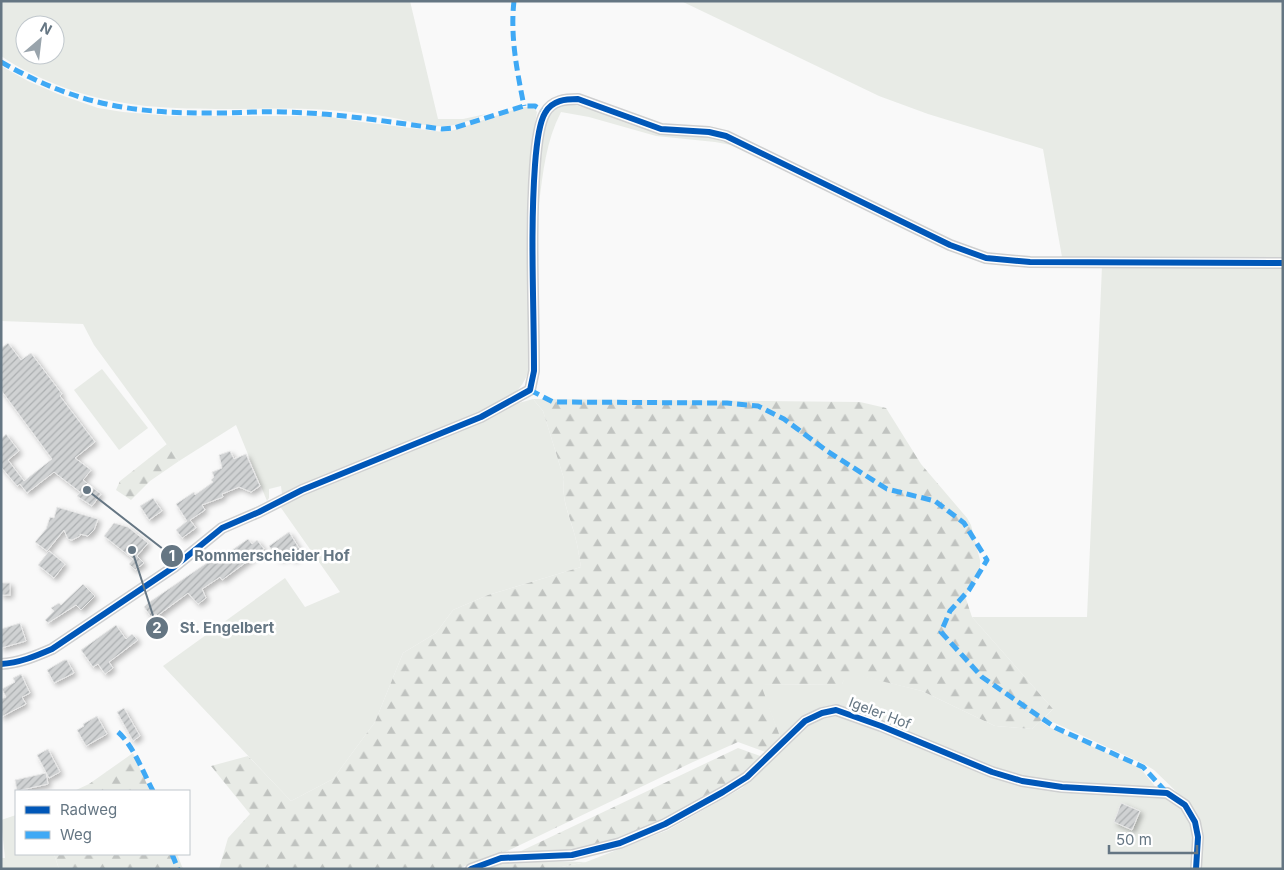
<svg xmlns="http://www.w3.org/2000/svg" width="1284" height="870" font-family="Inter,sans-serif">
<defs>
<pattern id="forest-firs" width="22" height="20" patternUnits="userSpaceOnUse" patternTransform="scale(1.25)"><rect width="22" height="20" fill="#e8ebe6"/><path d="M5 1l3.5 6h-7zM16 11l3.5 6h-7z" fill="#c0c3c0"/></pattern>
<pattern id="building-hatch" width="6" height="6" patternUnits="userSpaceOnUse" patternTransform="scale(1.25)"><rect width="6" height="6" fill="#d0d2d3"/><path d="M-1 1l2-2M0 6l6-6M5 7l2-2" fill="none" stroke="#acafb1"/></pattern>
<filter id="shadow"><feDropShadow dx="3" dy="3" stdDeviation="2.5" flood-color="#0004"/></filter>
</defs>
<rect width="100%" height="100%" fill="#f9f9f9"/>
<g fill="#e8ebe6" fill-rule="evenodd">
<path d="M1,1H410L438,119H463L486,114C473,119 460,125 446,126C429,128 410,121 394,118C373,114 351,112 329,110C234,104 147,121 55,84C36,76 18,68 1,56ZM25,25H55V55H25Z"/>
<polygon points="681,1 1283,1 1283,259 1062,257 1043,149 928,114 879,96"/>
<path d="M1,66L28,81L58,94L98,108L123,112L172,116H323L362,122L443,132L454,130L522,107C529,107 533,106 537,112C521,193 528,280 530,363C525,395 504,400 477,413L282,494L281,486L269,489V498L267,501L236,425L179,461L94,345L83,324L1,321Z"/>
<path d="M570,104L705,136L742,147L715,142L656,136L589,117L561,112C546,141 543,172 539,204C540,178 536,136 550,115C555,108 563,105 570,104Z"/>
<polygon points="1102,266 1283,267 1283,869 1201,869 1185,800 1154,770 1146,765 1044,718 1053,709 972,617 1087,617"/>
<polygon points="102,369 148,428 119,450 74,390"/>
<path d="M533,399L543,411L564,479C561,500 570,517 575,536C578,546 579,557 581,567L488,595L453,610L436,633L403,653L375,722L333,779L291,801L163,666L285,578L305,607L340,592L279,505L504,407Z"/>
<polygon points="847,672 922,691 995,726 1032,729 1040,721 1051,728 1140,768 1159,791 1028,780 843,708 781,739 760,685 842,684"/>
<polygon points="837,715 1001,779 1165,798 1179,804 1192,819 1194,869 552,869 586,862 668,830 742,788 813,721"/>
<polygon points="16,815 16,854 54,854 59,869 1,869 1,858 5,858 1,820"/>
</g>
<g fill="url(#forest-firs)">
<path d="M533,399L860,402L886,408L921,464L967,518L971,525L980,560V567L975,582L965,596L972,617L1053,709L1032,729L995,726L922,691L848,673L842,684L761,685L781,739L768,753L738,742L693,762L501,854L471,863L459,869H219L228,838L250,814L211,766L248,756L291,801L333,779L375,722L403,653L436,633L453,610L488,595L581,567C579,557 578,546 575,536C570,516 561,500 564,479L543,411Z"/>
<polygon points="167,444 179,461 150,481 131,500 116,490 120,481"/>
<polygon points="738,748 763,757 749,772 663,821 582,852 519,852"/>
<polygon points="133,753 150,791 74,791 89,784"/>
<polygon points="54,854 177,854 183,869 59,869"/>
<polygon points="502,860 586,862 552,869 484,869"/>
</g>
<g fill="url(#building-hatch)" stroke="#e8e8e8" filter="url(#shadow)">
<polygon points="8,343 21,360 31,353 62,394 60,396 95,442 75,458 91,470 83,480 101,494 92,506 77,496 80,492 54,472 27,493 20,484 17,486 1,467 1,439 6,434 19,451 8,460 24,481 52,459 1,390 1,348"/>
<polygon points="230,451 234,459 246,454 260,486 251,492 239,487 222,494 223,497 202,505 205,510 190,520 196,528 182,538 176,530 187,521 176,504 194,492 195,495 213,482 211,480 214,477 212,472 222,468 219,455"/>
<polygon points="153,498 162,511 149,520 140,506"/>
<polygon points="57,507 98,519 94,530 88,536 80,534 80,536 72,540 68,539 64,530 47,551 35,542 46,529 50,517 54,518"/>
<polygon points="114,523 128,527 148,543 137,556 144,563 135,570 129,564 133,559 104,536"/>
<polygon points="289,532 302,553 293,560 289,555 283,559 282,557 278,559 269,546"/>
<polygon points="248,539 252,544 257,540 264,549 222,580 220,577 202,589 206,598 198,604 188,593 157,616 156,614 151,617 144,607 148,603 217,556 219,559"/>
<polygon points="49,551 65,564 54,578 38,565"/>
<rect x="1" y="583" width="9" height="12"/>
<polygon points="83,584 95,596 81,610 76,605 48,623 45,620 54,611 51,608 59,603 61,605"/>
<polygon points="20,623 26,641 1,648 1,629"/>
<polygon points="116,625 126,639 132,634 138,640 109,662 113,668 105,674 98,664 93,667 81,650"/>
<polygon points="64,660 67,660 74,673 54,683 47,670"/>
<polygon points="21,674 30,693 22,697 26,704 1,717 1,699 6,697 2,689 15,682 13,678"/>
<polygon points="124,708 140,736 133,741 117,712"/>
<polygon points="97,716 107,734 86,746 77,730 84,726 83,724"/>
<polygon points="48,749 60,772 49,778 37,755"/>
<polygon points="46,773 48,784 17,791 15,780"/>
<polygon points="1121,803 1140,811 1132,830 1114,822"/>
</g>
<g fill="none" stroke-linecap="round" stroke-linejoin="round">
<g stroke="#cecfd0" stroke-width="12">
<path d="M1,664C19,663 36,656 52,649L174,567L222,528L259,512L302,490L481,417L530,390L534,371C534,303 530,234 535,165C536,151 538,125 545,113C552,100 566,99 578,99L661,129L709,132L726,136L950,245L986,258L1030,262L1283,263"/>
<polyline points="471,869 501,858 572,855 620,843 665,824 723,792 747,777 805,721 822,713 836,710 881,726 992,772 1022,781 1062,787 1167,793 1185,805 1195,822 1198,837 1196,869"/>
</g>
<g stroke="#3fa9f5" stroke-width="5" stroke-dasharray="10 5" stroke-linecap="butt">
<path d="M514,1C510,36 517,71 524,106"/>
<path d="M1,62C77,105 133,114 219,113C241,113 262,111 284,112C337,113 389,122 442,129L454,128L524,106H535L545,112"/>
<polyline points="530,390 553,402 727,403 758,406 784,419 827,451 887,489 935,501 964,523 987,560 969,590 950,611 941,632 982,677 1056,728 1143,767 1167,793"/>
<path d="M118,732C133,745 144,774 153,791"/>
<polyline points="172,854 178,869"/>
</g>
<g stroke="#fff" stroke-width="9">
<g id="cycleway">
<path d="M1,664C19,663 36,656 52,649L174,567L222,528L259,512L302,490L481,417L530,390L534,371C534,303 530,234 535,165C536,151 538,125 545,113C552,100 566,99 578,99L661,129L709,132L726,136L950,245L986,258L1030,262L1283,263"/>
<polyline points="471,869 501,858 572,855 620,843 665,824 723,792 747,777 805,721 822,713 836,710 881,726 992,772 1022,781 1062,787 1167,793 1185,805 1195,822 1198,837 1196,869"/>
</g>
</g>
<use href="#cycleway" stroke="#0057b8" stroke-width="6"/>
</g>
<g text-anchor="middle" stroke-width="5" stroke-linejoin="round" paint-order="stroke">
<g font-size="14" fill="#657683" stroke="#fff">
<text transform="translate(880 713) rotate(21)" y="5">Igeler Hof</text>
</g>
</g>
<path fill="none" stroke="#657683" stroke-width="2" d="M87 490L172 556M132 550L157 628"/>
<g fill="#657683" stroke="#fff" stroke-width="2">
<circle cx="87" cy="490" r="5"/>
<circle cx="132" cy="550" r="5"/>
<circle cx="172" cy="556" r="12"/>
<circle cx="157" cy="628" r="12"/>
</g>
<g font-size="15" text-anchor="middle" font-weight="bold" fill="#fff">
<text x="172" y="561">1</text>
<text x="157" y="633">2</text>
</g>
<g font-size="15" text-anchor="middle" font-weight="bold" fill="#657683" stroke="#fff" stroke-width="5" stroke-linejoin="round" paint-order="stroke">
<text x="272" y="561">Rommerscheider Hof</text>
<text x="227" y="633">St. Engelbert</text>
</g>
<rect width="1284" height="870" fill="none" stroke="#657683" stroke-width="5"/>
<rect x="15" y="790" width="175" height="65" fill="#ffffff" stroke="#c1c8cd"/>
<rect x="25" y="806" width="25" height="8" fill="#0057b8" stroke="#c1c8cd"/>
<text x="60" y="815" font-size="15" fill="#657683">Radweg</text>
<rect x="25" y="831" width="25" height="8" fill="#3fa9f5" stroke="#c1c8cd"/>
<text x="60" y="840" font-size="15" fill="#657683">Weg</text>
<g transform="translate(40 40) rotate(28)"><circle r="24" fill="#ffffff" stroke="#c1c8cd"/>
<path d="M0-4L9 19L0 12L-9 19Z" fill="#99a4ac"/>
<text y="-8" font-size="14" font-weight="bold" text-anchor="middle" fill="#657683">N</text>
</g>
<path d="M1109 845v8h88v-8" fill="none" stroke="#657683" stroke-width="2.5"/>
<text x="1116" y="845" font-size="15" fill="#657683" stroke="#ffffff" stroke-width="4" paint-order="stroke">50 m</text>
</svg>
